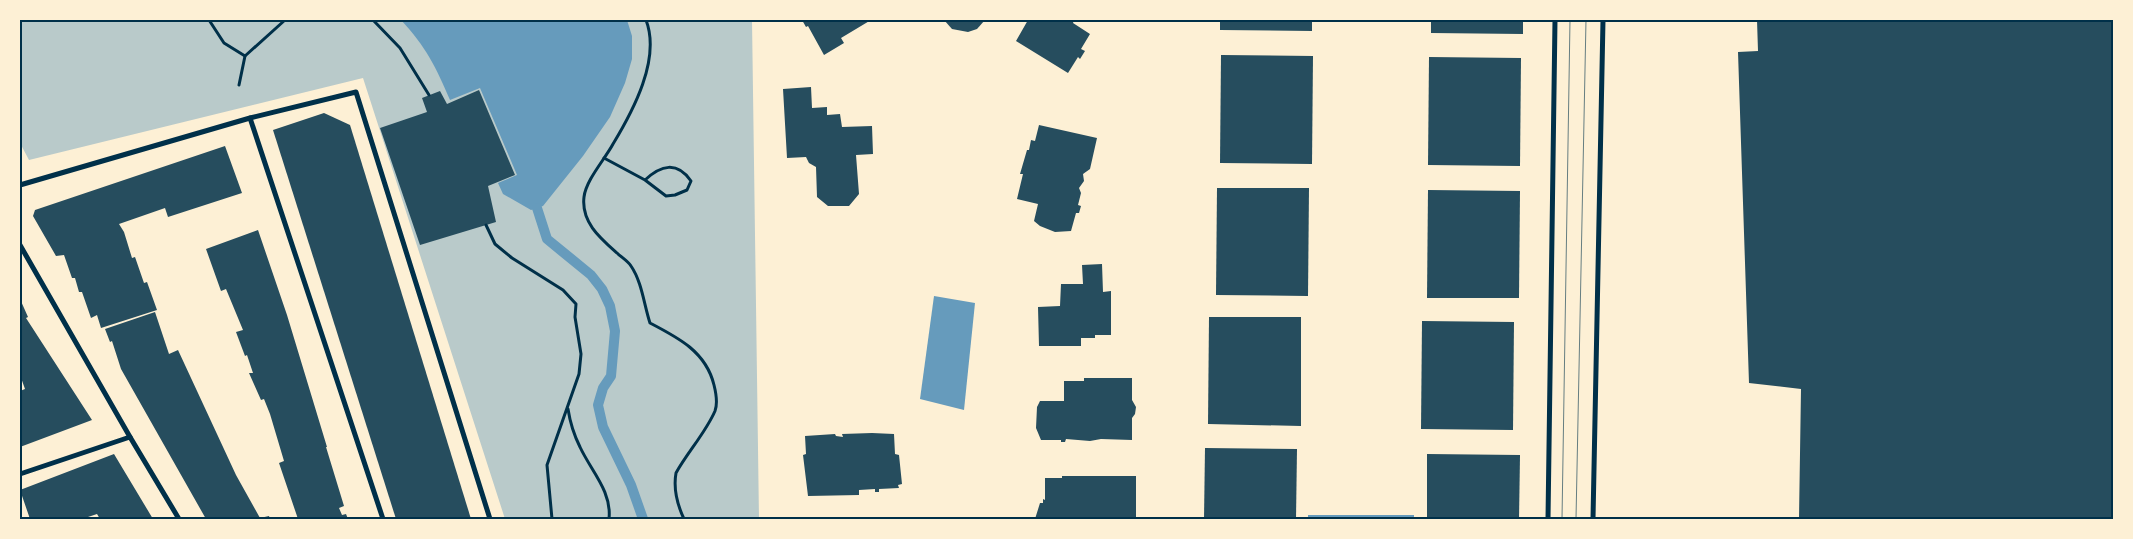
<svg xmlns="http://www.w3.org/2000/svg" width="2133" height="539" font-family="'Varela Round',sans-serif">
<rect width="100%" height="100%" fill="#fdf0d5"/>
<polygon fill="#b9caca" points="20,20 752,20 759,519 505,519 363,78 29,160 20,143"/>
<g fill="#669bbc">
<path d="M401,20H627L632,36V59L625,83L610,117L583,156L543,206L531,210L503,194L498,183L517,175L480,88L450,100C436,67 426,47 401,20Z"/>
<polygon points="934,296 975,303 964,410 920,399"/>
<rect x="1308" y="515" width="106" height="4"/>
</g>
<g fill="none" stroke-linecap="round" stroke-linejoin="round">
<polyline stroke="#669bbc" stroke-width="10" points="537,208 547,239 591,275 602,289 610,306 615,331 611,376 603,388 598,405 603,427 631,485 643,519"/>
</g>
<g fill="#264d5e">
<polygon points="802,20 871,20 841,38 844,43 824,55 808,26 806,27"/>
<polygon points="944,20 985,20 977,29 968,32 952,29"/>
<polygon points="1028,20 1074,20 1073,23 1090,34 1081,49 1085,51 1080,59 1078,57 1068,73 1016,41"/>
<polygon points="1220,20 1312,20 1312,31 1220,30"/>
<polygon points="1431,20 1523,20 1523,34 1431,33"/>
<polygon points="1757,20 2113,20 2113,519 1799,519 1801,389 1749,383 1738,52 1758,51"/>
<polygon points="1221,55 1313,56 1312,164 1220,163"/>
<polygon points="1429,57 1521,58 1520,166 1428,165"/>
<polygon points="811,87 812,108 827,107 827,115 840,114 842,127 872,126 873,154 856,155 859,194 849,206 828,206 817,197 816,167 809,163 806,157 787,158 783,89"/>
<polygon points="479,90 515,175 488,186 496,222 420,245 380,128 427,112 422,98 440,91 447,104"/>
<polygon points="324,113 350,125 471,519 396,519 273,130"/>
<polygon points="1039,125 1097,138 1090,169 1083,174 1084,181 1079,188 1081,193 1078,205 1081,206 1079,213 1076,213 1071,231 1055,232 1040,226 1034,221 1038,204 1017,199 1023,174 1020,174 1027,150 1029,150 1031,140 1035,141"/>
<polygon points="225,146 242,193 168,217 165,208 119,224 124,232 132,258 135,257 144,283 147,282 157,310 101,328 97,315 91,318 82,292 79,292 75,278 72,278 64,255 56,256 33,216 35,210"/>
<polygon points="1217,188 1309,188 1308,296 1216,295"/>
<polygon points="1428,190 1520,191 1519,298 1427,298"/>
<polygon points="258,230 287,315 327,447 326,447 344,506 339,508 342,515 346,514 348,519 298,519 279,463 284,461 270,414 264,399 261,400 249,373 253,373 247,355 245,356 236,332 243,330 226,289 221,291 206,249"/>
<polygon points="1102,264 1103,292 1111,291 1111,335 1095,335 1095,338 1081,338 1081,346 1039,346 1038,307 1060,306 1061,284 1083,284 1082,265"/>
<polygon points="20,299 28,317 26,318 92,420 20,447 20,391 25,389 20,375"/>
<polygon points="155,312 169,354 178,350 236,475 260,518 269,516 270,519 206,519 121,369 112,341 110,342 105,329"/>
<polygon points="1209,317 1301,317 1301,426 1208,424"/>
<polygon points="1422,321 1514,322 1513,430 1421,429"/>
<polygon points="1084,378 1132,378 1132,400 1136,407 1135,414 1132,418 1132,440 1101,439 1090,441 1066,439 1065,442 1061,442 1061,440 1041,440 1036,428 1037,407 1040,401 1064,401 1064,381 1084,381"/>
<polygon points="872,433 894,434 895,454 899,455 902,484 898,485 899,488 879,489 879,492 875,492 875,489 859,490 859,495 808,496 803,455 806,454 805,436 835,434 836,436 843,437 842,434"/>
<polygon points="1205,448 1297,449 1296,519 1204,519"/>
<polygon points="114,454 153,519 100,519 97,514 88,517 89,519 30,519 20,490"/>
<polygon points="1427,454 1520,455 1519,519 1427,519"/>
<polygon points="1062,476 1136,476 1136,519 1035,519 1040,503 1043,503 1043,499 1045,500 1045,478 1062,478"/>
</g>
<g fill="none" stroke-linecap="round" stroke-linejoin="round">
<g stroke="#003049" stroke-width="3">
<polyline points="209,20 224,43 245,56"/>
<polyline points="373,20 400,48 429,95"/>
<path d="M646,20C661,59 633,111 613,144C605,159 586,180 584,197C581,222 600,238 617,253C621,257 628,261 631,266C642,282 644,305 650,323C679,338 706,352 714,385C716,393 718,403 715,411C706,432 687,453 676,473C673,490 677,504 684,519"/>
<polyline points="239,85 245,56 285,20"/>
<path d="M604,158L645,180L666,196L675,195L687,190L691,181C677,161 661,165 645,180"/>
<polyline points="486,225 495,244 512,258 563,290 576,304 575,317 581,354 579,374 547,465 552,519"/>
<path d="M568,409C570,422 574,435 580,447C591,471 612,491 609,519"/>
</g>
<g stroke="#003049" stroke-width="5">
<polyline points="250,118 383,519"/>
<polyline points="20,185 250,118 356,92 490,519"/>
<polyline points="20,245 130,437 179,519"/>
<polyline points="20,474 130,437"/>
<polyline points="1548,519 1555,20"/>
<polyline points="1593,519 1603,20"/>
</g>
<g stroke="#657d81" stroke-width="1">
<polyline points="1562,519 1570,20"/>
<polyline points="1576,519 1586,20"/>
</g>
</g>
<rect width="2133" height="539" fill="none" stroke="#fdf0d5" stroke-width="42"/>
<rect x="21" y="21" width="2091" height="497" fill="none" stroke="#003049" stroke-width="2"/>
</svg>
